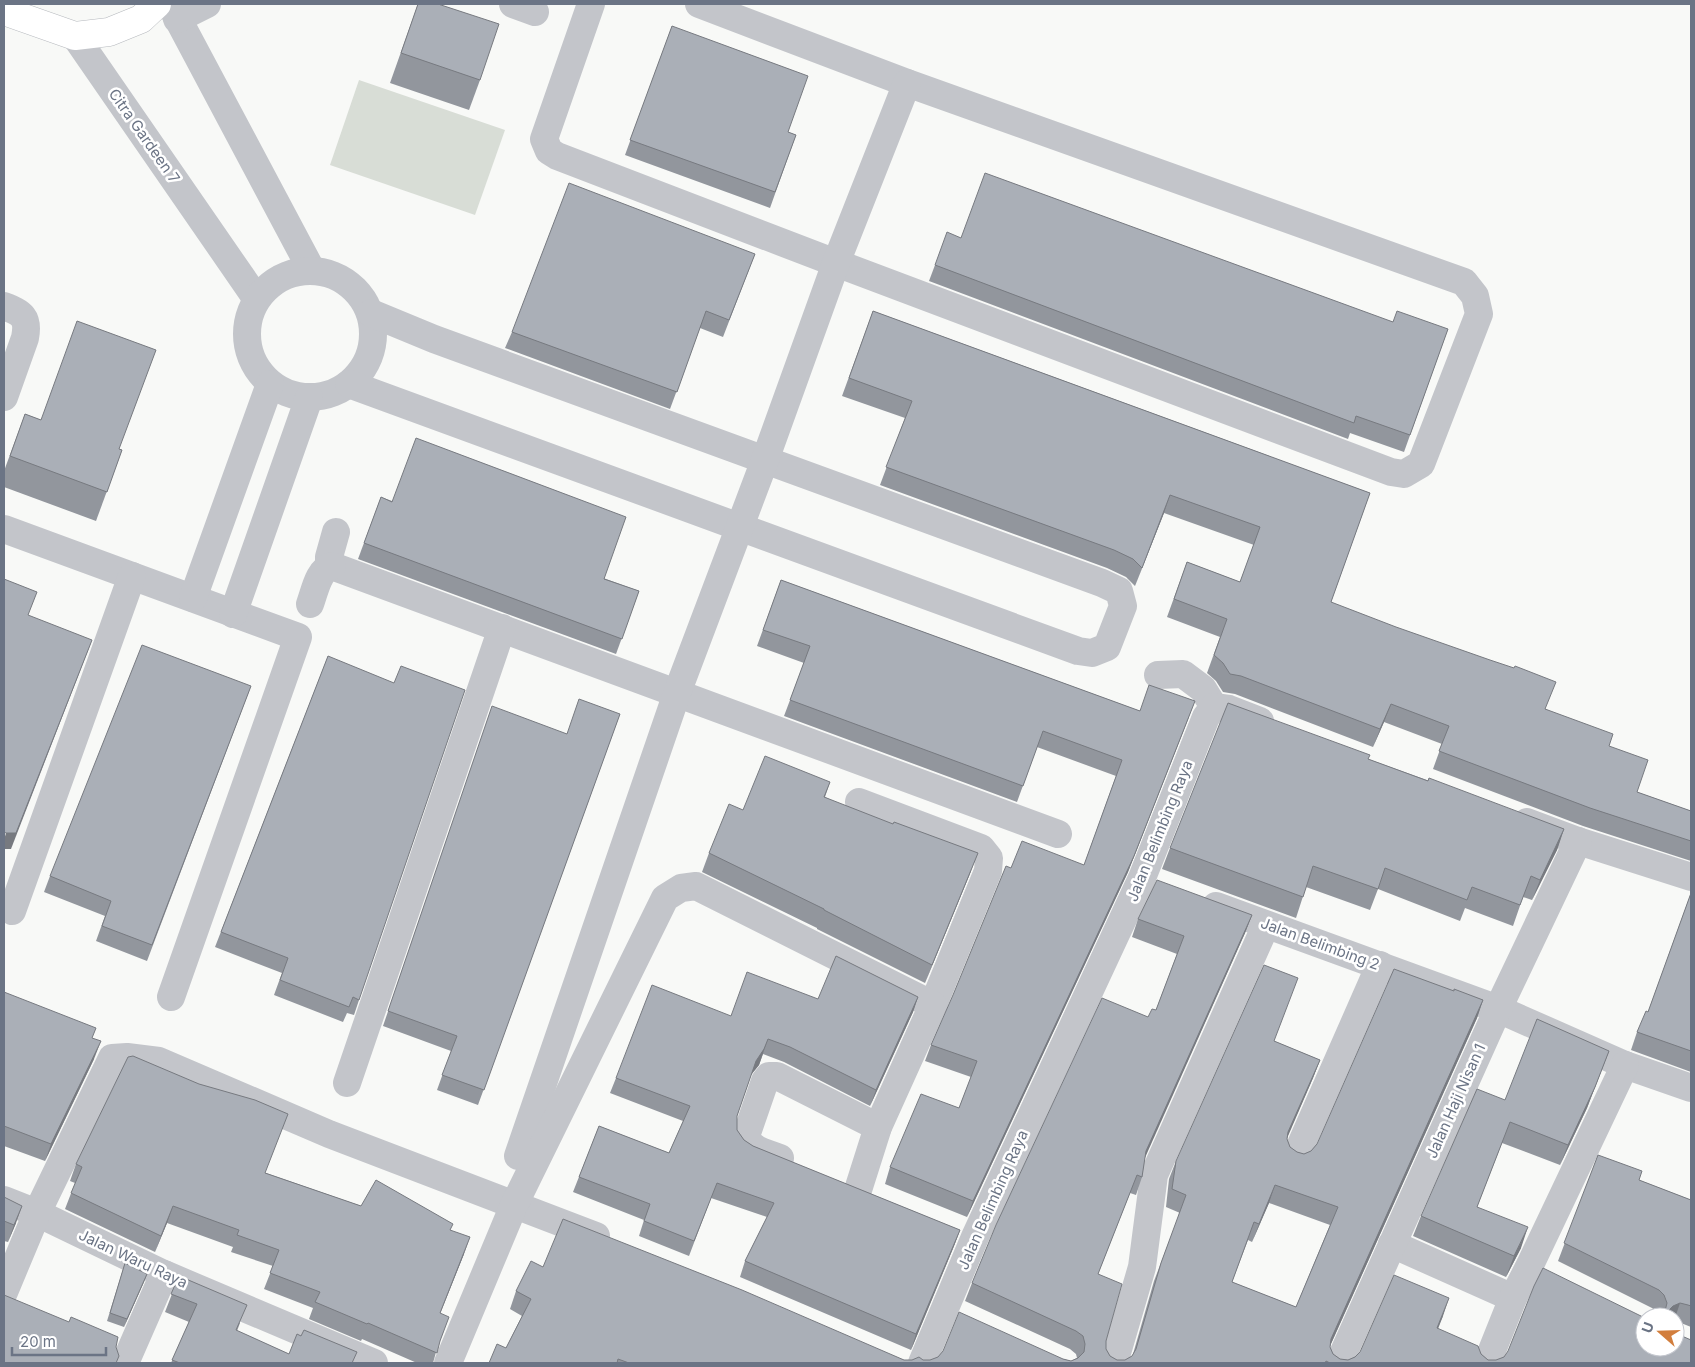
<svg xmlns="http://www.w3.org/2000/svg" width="1695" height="1367" font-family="Inter,sans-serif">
<rect width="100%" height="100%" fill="#f8f9f7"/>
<polygon fill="#d8ddd6" points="359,80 505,130 475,215 330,165"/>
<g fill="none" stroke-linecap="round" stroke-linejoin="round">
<g stroke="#b6b9be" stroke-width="29">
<polyline id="secondary" points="4,11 75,36 109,32 141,19 157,4"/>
</g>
<g stroke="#c3c5ca" stroke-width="28">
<polyline points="170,4 311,269"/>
<polyline points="513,4 535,12"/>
<polyline points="591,4 544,139 549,151 557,156 836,263 1391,472 1404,474 1421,464 1479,314 1475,296 1464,282 907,83 699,4"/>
<polyline points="177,19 207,4"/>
<polyline points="75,36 256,298"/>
<circle cx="310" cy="334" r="63"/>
<path d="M4,306C22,313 29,317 25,338L4,397"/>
<polyline points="349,384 1078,651 1092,653 1107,647 1123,606 1119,591 1102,583 434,339 371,313"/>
<polyline points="4,529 298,637 171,997"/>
<polyline points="336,532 329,557 329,562 332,566 1058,834"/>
<polyline points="193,598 270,384"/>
<path d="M310,604C315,591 318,570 332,566"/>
<polyline points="233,614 309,398"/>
<polyline points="1158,675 1183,674 1203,689 1214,707"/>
<polyline points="1527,822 1578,841 1691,877"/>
<polyline points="1216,906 1498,1009 1625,1065 1691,1088"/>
<polyline points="12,911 132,576"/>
<polyline points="347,1083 502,628"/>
<polyline points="518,1156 677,693 765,460 836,263 907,83"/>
<polyline points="1296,1156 1380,965"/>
<path d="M780,1158C767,1153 749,1150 746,1136L765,1081L769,1076H777L878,1127"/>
<polyline points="858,1190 878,1127 933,1005 988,871 989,858 981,848 859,802"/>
<polyline points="4,1200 37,1213 164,1274 374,1363"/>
<polyline points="1392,1244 1513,1298"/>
<polyline points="4,1292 37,1213 112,1058 127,1057 159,1061 329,1134 596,1236"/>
<polyline points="125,1363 164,1274"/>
<polyline points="448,1363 514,1205 665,898 681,888 696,886 933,1005"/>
<polyline points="922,1363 975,1237 1142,878 1206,717 1214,707 1229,709 1260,721"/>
<polyline points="1114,1363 1142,1267 1154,1175 1266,925"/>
<polyline points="1339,1363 1498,1009 1578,841"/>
<polyline points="1487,1363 1513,1298 1530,1265 1625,1065"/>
</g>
<use href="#secondary" stroke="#fff" stroke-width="28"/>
</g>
<g fill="#92969d" fill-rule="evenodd">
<polygon points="418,4 480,80 469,110 390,83"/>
<polygon points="672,26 788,132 796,135 770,208 625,155"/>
<polygon points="961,238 1393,322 1448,329 1404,452 1350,433 1348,439 929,281 935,265"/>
<polygon points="755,254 723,337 700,328 670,409 505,348 512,332"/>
<polygon points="873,311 1370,493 1331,602 1546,709 1609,746 1637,792 1691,811 1691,861 1583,826 1433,769 1442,744 1384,722 1373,747 1235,694 1223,692 1216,681 1207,673 1220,637 1167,617 1187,562 1240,582 1254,545 1164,513 1135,586 1126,577 1107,568 880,485 905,418 842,396"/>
<polygon points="25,414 122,450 96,521 4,487 4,471"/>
<polygon points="381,497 639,591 616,654 358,559"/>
<polygon points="781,580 1140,711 1189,717 1128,872 967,1217 885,1184 890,1167 959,1108 971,1077 925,1061 931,1045 1011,868 1084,865 1116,776 1037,747 1017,802 784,716 804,663 757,646"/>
<polygon points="328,656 359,1000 354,1015 347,1013 343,1022 274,995 282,973 215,947"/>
<polygon points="251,686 147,961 96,941 105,916 44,892 50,876"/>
<polygon points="620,714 478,1105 437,1090 451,1051 383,1026 487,722 567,734"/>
<polygon points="1368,759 1564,829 1557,850 1532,900 1523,897 1513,926 1465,908 1460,921 1378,889 1370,910 1306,887 1296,918 1162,869 1170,848"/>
<polygon points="830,782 825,797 971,871 925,983 817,929 817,928 702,872 709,853 743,810"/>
<polygon points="1691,893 1691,1072 1631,1050 1637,1032 1648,1012"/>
<path d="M1252,915L1245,933L1145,1156L1142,1177L1136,1195L1130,1193L1098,1274L1106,1341V1349L1110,1356L1117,1360H1125L1132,1356L1133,1354L1154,1281L1180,1213L1166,1207L1169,1179L1176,1161L1274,1041L1320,1060L1313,1078L1287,1137V1139L1290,1147L1297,1152L1304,1154L1311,1151L1454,991L1483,1000L1477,1018L1331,1344L1330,1347L1333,1354L1340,1359L1348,1360L1443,1316L1438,1329L1481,1354L1488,1360L1691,1363H489L506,1348L522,1316L510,1309L516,1291L543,1267L904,1360H930L1063,1359L1071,1361L1077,1358L1076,1354L1070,1349L965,1301L972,1283L1148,1017L1156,1010L1177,954L1132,937L1138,919ZM1269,1203L1330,1225L1296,1307L1232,1282L1248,1240L1252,1242Z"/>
<polygon points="4,992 92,1038 94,1059 45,1161 4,1146"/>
<polygon points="918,997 913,1012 870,1106 784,1062 763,1054 759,1065 751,1075 737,1116 737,1130 744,1140 753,1146 960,1230 954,1246 911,1350 740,1277 745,1261 767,1217 711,1198 689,1256 639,1236 644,1220 573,1192 599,1126 669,1153 683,1121 610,1093 616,1078 731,1016 818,999"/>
<polygon points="1609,1051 1587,1108 1560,1165 1502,1143 1477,1207 1521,1248 1506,1277 1413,1236 1421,1216 1505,1100"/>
<polygon points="1598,1155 1639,1180 1691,1200 1691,1327 1681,1323 1675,1322 1675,1317 1659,1317 1658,1313 1652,1308 1558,1261"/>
<polygon points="76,1164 266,1173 361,1206 450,1230 464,1254 440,1313 443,1333 438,1345 433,1363 417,1363 362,1339 361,1341 309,1319 313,1308 264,1289 273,1266 231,1252 233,1247 167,1223 155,1252 65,1209 75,1183 70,1181"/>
<polygon points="4,1197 16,1223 8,1242 4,1241"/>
<polygon points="125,1263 147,1274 124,1327 107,1321"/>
<polygon points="179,1276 240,1323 237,1331 289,1354 352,1363 171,1363 189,1322 165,1312"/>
</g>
<g fill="#777a80">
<polygon points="1170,495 1164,513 1135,586 1142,568"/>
<polygon points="92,640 11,849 4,849 4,840 6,833"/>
<polygon points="1195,701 1128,872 967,1217 973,1201"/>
<polygon points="1391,704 1384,722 1373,747 1380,729"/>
<polygon points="1564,829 1557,850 1532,900 1540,880"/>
<polygon points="978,853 971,871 925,983 932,965"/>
<polygon points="1252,915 1245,933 1140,1169 1146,1151"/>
<polygon points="918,997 913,1012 870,1106 876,1090"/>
<polygon points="1483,1000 1477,1018 1325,1357 1331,1339"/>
<polygon points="768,1039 759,1065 750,1076 756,1061"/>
<polygon points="101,1041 94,1059 45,1161 51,1144"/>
<polygon points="1609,1051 1587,1108 1560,1165 1568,1145"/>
<polygon points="1320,1060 1313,1078 1282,1150 1288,1132"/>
<polygon points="1275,1185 1269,1203 1252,1242 1259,1224"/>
<polygon points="22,1206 16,1223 8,1242 14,1225"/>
<polygon points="173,1206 167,1223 155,1252 161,1236"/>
<polygon points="1528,1227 1521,1248 1506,1277 1514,1256"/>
<polygon points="960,1230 954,1246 911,1350 916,1334"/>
<polygon points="470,1237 464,1254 434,1329 440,1313"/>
<polygon points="147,1274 144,1282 124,1327 127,1319"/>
<polygon points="1449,1298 1443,1316 1430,1346 1437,1328"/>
<polygon points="1680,1303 1675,1318 1675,1317 1666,1317 1667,1312 1673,1306"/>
</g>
<g fill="#aaafb7" stroke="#777a80" fill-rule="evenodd">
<polygon points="418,4 438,4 499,24 480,80 401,53"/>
<polygon points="672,26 808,76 788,132 796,135 775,192 630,140"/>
<polygon points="985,173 1393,322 1397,311 1448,329 1410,435 1356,416 1354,423 935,265 947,232 961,238"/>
<polygon points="569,183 755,254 729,320 706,311 677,392 512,332"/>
<polygon points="873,311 1370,493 1331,602 1396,627 1490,660 1514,668 1515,666 1556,682 1545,709 1613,734 1609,746 1648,760 1637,792 1691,811 1691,841 1590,808 1439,751 1449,726 1391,704 1380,729 1241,676 1230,674 1223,663 1214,655 1227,619 1174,599 1187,562 1240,582 1260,527 1170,495 1142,568 1133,559 1114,550 886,467 912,401 849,378"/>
<polygon points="77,321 156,350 119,449 122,450 107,492 10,456 25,414 41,420"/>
<polygon points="416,438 626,517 604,579 639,591 622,639 364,543 381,497 392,502"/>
<polygon points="4,579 37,592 28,615 92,640 16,833 6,833 4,832"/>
<polygon points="781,580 1140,711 1149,685 1195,701 1134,856 973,1201 890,1167 921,1094 959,1108 977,1061 931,1045 953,995 1006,866 1011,868 1022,841 1084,865 1122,760 1043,731 1023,786 790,700 810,646 763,630"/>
<polygon points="142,645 251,686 152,945 102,926 111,901 50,876"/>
<polygon points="328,656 394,683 401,666 465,690 359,1000 353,997 349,1007 280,980 288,958 221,932"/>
<polygon points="579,699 620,714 484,1090 442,1075 457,1036 388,1011 492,706 567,734"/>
<polygon points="1228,703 1370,755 1368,759 1428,781 1429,778 1564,829 1540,880 1531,876 1520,905 1472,887 1467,900 1385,868 1378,889 1313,866 1303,897 1170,848"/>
<polygon points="765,756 830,782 824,797 893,824 894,822 978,853 932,965 824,910 824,909 709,853 729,804 743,810"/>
<path d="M1157,880L1252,915L1146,1151L1142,1177L1137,1175L1098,1274L1122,1284L1106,1341V1349L1110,1356L1117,1360H1125L1132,1356L1136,1349L1161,1263L1186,1195L1172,1189L1176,1161L1264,965L1298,978L1274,1041L1320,1060L1288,1132L1287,1139L1290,1147L1297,1152L1304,1154L1311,1151L1317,1144L1394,969L1454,991V989L1483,1000L1331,1339L1330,1347L1333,1354L1340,1359L1348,1360L1355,1357L1360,1352L1394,1275L1449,1298L1437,1328L1478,1346L1481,1354L1488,1360H1496L1504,1357L1508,1351L1534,1286L1543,1268L1645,1318V1347H1675V1333L1691,1340V1363H1330L1326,1361L1325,1363H629L618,1359L617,1363H489L497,1344L506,1348L531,1299L516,1291L531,1261L543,1267L563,1219L742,1290L904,1360H912L919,1357L923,1360H930L938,1357L943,1351L959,1312L1063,1359L1071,1361L1078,1358L1084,1352L1085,1344L1083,1336L1076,1331L972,1283L996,1225L1102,998L1148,1017L1152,1009L1156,1010L1184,936L1138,919ZM1275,1185L1338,1207L1296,1307L1232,1282L1254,1222L1259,1224Z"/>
<polygon points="1691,893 1691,1051 1637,1032 1646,1011 1648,1012"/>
<polygon points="836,956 918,997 876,1090 790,1047 768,1039 764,1049 756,1061 737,1116 737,1130 744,1140 753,1146 960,1230 916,1334 745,1261 774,1203 717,1183 694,1241 644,1221 650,1204 579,1177 599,1126 669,1153 690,1106 616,1078 652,985 731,1016 747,972 818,999"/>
<polygon points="4,992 96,1028 92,1038 101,1041 51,1144 4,1126"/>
<polygon points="1537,1019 1609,1051 1595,1087 1568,1145 1510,1122 1477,1207 1528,1227 1514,1256 1421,1216 1477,1089 1505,1100"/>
<polygon points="133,1056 199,1084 255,1100 288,1114 265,1173 361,1206 376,1180 453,1224 450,1230 470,1237 440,1313 449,1317 440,1341 437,1353 368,1323 367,1324 315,1302 320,1292 270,1273 279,1250 237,1235 239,1230 173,1206 161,1236 71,1193 82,1167 76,1164 128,1057"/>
<polygon points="1598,1155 1642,1171 1639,1180 1691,1200 1691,1306 1688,1305 1680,1303 1673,1306 1667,1312 1667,1317 1660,1317 1665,1311 1667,1303 1664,1295 1659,1290 1564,1243"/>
<polygon points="4,1197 22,1206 14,1225 4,1221"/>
<polygon points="125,1263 147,1274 127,1319 110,1313"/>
<polygon points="179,1276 247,1305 236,1330 289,1354 297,1334 301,1336 304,1330 357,1352 352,1363 180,1363 172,1360 197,1304 171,1294"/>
<polygon points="4,1295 69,1322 71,1317 118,1337 116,1347 119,1356 116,1363 4,1363"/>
</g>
<g text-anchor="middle" stroke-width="5" stroke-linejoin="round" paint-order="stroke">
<g font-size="15" fill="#6b7485" stroke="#fff">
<text transform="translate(144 136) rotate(55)" y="5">Citra Gardeen 7</text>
<text transform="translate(1160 831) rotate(-68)" y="5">Jalan Belimbing Raya</text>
<text transform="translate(1320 944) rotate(20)" y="5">Jalan Belimbing 2</text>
<text transform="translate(1456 1101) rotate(-66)" y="5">Jalan Haji Nisan 1</text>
<text transform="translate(993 1200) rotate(-66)" y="5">Jalan Belimbing Raya</text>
<text transform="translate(133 1259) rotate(25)" y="5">Jalan Waru Raya</text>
</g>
</g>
<rect width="1695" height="1367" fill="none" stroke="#6b7485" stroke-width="10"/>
<g transform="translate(1660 1332) rotate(290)"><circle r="24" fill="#ffffff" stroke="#c4c7ce"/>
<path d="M0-4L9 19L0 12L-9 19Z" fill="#d27e3d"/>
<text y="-8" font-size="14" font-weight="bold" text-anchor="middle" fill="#6b7485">U</text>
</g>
<path d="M12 1347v8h94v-8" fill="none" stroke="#6b7485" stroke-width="2.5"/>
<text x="20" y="1347" font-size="15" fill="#6b7485" stroke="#ffffff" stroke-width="4" paint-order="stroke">20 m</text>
</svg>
